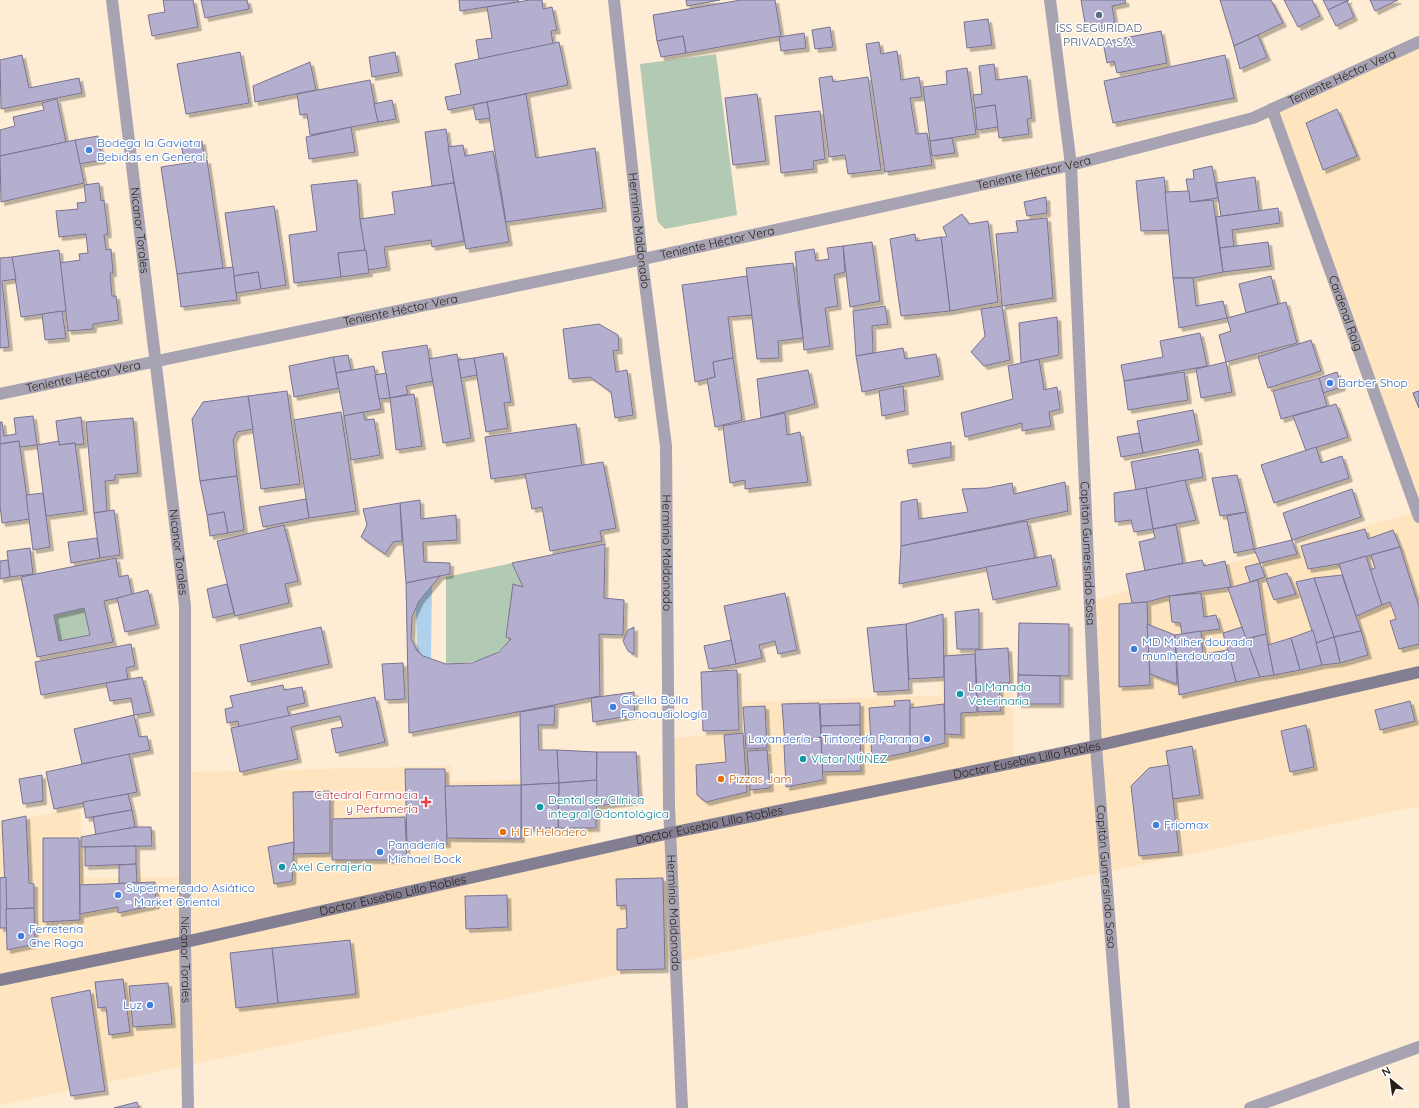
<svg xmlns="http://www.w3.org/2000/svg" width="1419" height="1108" font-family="Quicksand,sans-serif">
<defs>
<filter id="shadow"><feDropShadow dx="3.5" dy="3.5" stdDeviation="0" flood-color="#0004"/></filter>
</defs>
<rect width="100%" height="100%" fill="#feedd4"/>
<polygon fill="#fee5bf" points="1419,42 1419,806 0,1105 0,823 80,807 84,878 184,877 185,772 452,766 451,782 593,777 592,850 670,833 668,739 742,731 741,702 942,695 941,653 1012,653 1014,763 1096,746 1090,601 1417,512 1272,109"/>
<g fill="#b2c9b3">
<polygon points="716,54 737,215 665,229 658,222 657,218 640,64"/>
<path d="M512,563L523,587L513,585L506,637L511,639C495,661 471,663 446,664V577Z"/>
<polygon points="84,608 90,635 59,641 54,615"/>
</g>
<polygon fill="#b0d1eb" points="432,585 431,659 423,656 417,651 416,608 419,601"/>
<g fill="#b4aecf" stroke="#797392" fill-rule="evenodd" filter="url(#shadow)">
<polygon points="163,0 193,0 198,27 152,36 148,15 165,12"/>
<polygon points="201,0 247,0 249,9 205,18"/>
<polygon points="459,0 518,0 519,2 460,11"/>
<polygon points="530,0 542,0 543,9 552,7 557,30 551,31 553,44 479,59 476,40 492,38 487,7"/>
<polygon points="686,0 720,0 687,6"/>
<polygon points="741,0 775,0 781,36 686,53 683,36 657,41 653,15"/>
<polygon points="1081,0 1125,0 1126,3 1112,6 1115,24 1086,29"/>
<polygon points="1220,0 1271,0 1283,23 1234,46"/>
<polygon points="1284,0 1312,0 1320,16 1298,27"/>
<polygon points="1323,0 1349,0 1328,10"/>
<polygon points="1370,0 1398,0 1375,11"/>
<polygon points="1347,1 1354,17 1336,26 1328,10"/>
<polygon points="988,19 992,45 967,48 964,22"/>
<polygon points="830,27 833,47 815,49 812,30"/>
<polygon points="1161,31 1167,63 1117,73 1114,61 1107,63 1103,42"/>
<polygon points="804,33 806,48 781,51 779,37"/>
<polygon points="1258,35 1267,57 1240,69 1234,46"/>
<polygon points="683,36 686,53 661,57 657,41"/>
<polygon points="559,42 568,85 448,110 445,97 461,94 455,64"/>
<polygon points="879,42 881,54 897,51 901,80 919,77 922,97 910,98 916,134 927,133 932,165 885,172 866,44"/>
<polygon points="240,52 249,103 186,114 177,64"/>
<polygon points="395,52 399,72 372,77 369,57"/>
<polygon points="22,55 29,88 79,78 82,93 1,109 0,60"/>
<polygon points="1225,55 1234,98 1113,123 1104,81"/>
<polygon points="310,62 316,90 255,102 253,86"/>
<polygon points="994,64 996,80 1027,76 1032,118 1027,119 1029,134 999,138 995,105 975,108 973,95 982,94 979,66"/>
<polygon points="967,68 976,134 930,141 923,87 947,84 946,71"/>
<polygon points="832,76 833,82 868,77 881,170 848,174 845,155 829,157 819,78"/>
<polygon points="370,80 378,122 310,135 307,114 300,115 297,94"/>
<polygon points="526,94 536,158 595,148 603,208 506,222 487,102"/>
<polygon points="757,94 766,161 733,165 725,98"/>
<polygon points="57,99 66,142 0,156 0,130 15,126 13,117 44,110 42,103"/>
<polygon points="392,100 396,119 378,122 374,104"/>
<polygon points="487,102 490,118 476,120 473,105"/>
<polygon points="995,105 998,127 977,130 975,108"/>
<polygon points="1337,109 1357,156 1323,170 1306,123"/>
<polygon points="820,111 825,159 813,161 814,169 781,173 775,116"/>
<polygon points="351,127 355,152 309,159 306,137"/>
<polygon points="446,129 454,183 432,186 425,132"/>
<polygon points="98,136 102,160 79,164 75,140"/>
<polygon points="952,138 955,153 932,156 930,141"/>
<polygon points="75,140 84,183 1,202 0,156"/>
<polygon points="202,141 204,155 184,159 181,145"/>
<polygon points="463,145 465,156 493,151 509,242 466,249 448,147"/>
<polygon points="207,160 223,268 177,274 161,167"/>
<polygon points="1212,166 1218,198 1190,202 1186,179 1194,179 1193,170"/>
<polygon points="1164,177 1170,230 1141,231 1136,181"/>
<polygon points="1255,177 1259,211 1221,216 1216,183"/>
<polygon points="357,180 360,219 366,250 338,253 341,277 294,283 289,235 317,231 311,185"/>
<polygon points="99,183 101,201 104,200 108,234 104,235 106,250 111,249 113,273 110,273 112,296 116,296 119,320 93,324 93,329 68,331 60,263 80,260 79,254 88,253 86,234 59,237 56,211 78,209 77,203 86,202 84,185"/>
<polygon points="454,183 464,241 432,247 431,240 384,247 387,267 368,270 360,219 395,214 392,192"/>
<polygon points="1189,191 1190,202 1213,200 1223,272 1193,278 1173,278 1165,192"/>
<polygon points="1046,197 1047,213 1027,216 1024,202"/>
<polygon points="274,206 286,285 261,289 258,272 234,276 225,213"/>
<polygon points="1278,208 1280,223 1232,230 1234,246 1220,248 1216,217"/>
<polygon points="962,214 969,224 988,221 998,302 950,311 941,237 947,237 943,227"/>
<polygon points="1047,218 1053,298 1002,306 996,234 1018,232 1016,221"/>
<polygon points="915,234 916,241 941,237 950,311 901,316 890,239"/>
<polygon points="872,242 880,301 850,307 843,246"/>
<polygon points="1268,242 1271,266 1223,272 1220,248"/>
<polygon points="843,246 845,272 834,275 838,306 825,308 830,346 804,350 795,252 814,249 816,261 829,259 827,248"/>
<polygon points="59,250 66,311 21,317 12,257"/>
<polygon points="366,250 369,273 341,277 338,253"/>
<polygon points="12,257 16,279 2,281 9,347 0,348 0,258"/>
<polygon points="793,263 803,338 778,341 779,358 757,359 746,268"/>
<polygon points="233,267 237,300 181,307 177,274"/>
<polygon points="258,272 261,289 236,293 234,276"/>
<polygon points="747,276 752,315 728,317 733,358 713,362 715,377 695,382 682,285"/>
<polygon points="1271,276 1278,304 1246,313 1239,284"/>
<polygon points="1173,278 1193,278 1196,306 1223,301 1227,318 1179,328"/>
<polygon points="1286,302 1297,343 1226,362 1219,335 1231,331 1227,318"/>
<polygon points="885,306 888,324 872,326 873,353 856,356 853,311"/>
<polygon points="1002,306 1010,360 984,366 971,352 985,336 981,309"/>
<polygon points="62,311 66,338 45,340 42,314"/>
<polygon points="1057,317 1059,355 1021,363 1019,323"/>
<polygon points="599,324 618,335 619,350 613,351 616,372 627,370 633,415 615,418 611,392 590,377 569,379 563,329"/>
<polygon points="1200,333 1207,366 1124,381 1121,365 1163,357 1160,341"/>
<polygon points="1311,340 1321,371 1268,388 1258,357"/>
<polygon points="427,345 433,381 406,386 408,394 390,398 382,352"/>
<polygon points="903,348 905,359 936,354 940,376 862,392 856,356"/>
<polygon points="503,353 511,402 504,403 508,428 486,432 474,358"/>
<polygon points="457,354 471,438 443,443 429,359"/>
<polygon points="348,355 351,370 336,373 333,357"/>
<polygon points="333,357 339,388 294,397 289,366"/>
<polygon points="474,358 477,375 461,378 458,360"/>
<polygon points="733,358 742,420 715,427 707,379 715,377 713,362"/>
<polygon points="1039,359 1044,390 1057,387 1060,409 1049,412 1051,426 1022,431 1022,423 965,437 961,413 1013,399 1008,366"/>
<polygon points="1226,362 1232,392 1201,398 1196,369"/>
<polygon points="374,366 381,409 344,416 336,373"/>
<polygon points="808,370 815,404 761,418 757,379"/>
<polygon points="1184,372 1188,400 1128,410 1124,381"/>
<polygon points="1337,372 1342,387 1323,393 1319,378"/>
<polygon points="386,373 390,398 379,399 375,375"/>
<polygon points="1319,378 1327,406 1281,419 1273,391"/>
<polygon points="903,386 905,411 882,416 879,391"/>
<polygon points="287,391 300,484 261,489 248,396"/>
<polygon points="1419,391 1419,408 1413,393"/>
<polygon points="1419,391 1419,408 1413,393"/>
<polygon points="414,394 422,446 396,450 390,398"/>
<polygon points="248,396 253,429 237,432 233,440 237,476 200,481 192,419 203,402"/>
<polygon points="1336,404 1348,437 1306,451 1293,416"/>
<polygon points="1193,410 1199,441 1143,453 1137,421"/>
<polygon points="341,412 356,511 309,518 294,420"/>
<polygon points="363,412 365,420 374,419 380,455 351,460 344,416"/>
<polygon points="785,413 787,435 800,432 808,482 745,489 745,480 730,483 723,426"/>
<polygon points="33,416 37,445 20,447 19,441 0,444 0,422 2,422 4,436 16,434 14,418"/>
<polygon points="81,417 84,444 75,445 75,443 59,445 56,421"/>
<polygon points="133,418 138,473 115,475 115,480 105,481 107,511 94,513 86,422"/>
<polygon points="576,424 582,466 491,479 485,437"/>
<polygon points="1139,433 1143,453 1121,457 1117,437"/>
<polygon points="19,441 30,519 2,523 0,505 0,444"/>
<polygon points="59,441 59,445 75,443 84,511 46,516 37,445"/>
<polygon points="951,442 951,457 909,464 907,450"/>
<polygon points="1316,447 1321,463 1342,456 1349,478 1274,503 1261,465"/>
<polygon points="1198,449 1203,477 1136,490 1131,462"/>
<polygon points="603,462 616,528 600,531 602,541 550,551 542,507 532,509 525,474"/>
<polygon points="1237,475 1246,512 1220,516 1212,478"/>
<polygon points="237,476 244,530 228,533 224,512 207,515 200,481"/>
<polygon points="1185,480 1196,520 1153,529 1146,488"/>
<polygon points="1065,482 1068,511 901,546 901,502 917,499 919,519 968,512 962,489 987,488 1012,483 1014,494"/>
<polygon points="1146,488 1153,529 1134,532 1131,520 1115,522 1114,493"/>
<polygon points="1352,489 1361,517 1292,540 1283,513"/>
<polygon points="43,493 50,547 33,550 26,495"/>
<polygon points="306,499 309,518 263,527 259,507"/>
<polygon points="420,500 421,519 456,515 457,540 423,542 424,562 450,563 450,574 406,583 400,503"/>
<polygon points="400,503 402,541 393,542 385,554 361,537 367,525 363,509"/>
<polygon points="114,510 120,555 100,558 94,513"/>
<polygon points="224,512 228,533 210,536 207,515"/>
<polygon points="1246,512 1254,549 1234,553 1227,516"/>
<polygon points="1027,521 1035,558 899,584 901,546"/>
<polygon points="284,525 298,581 285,584 289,603 235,616 217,541"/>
<polygon points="1176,525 1183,563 1145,571 1139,542 1155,538 1153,529"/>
<polygon points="1365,529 1368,539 1393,530 1400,547 1339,564 1308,569 1301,546"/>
<polygon points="97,538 100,558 71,563 68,542"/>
<polygon points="1292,540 1297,554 1260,563 1254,549"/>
<polygon points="605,544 604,598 624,600 623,635 599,634 600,696 409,733 406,583 440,576 419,601 412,617 411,638 417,651 423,656 446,664 472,663 499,652 511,639 506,637 513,584 523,587 512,563"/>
<polygon points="1400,547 1419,607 1419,644 1399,649 1390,621 1396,619 1390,602 1382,605 1370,570 1375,568 1371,555"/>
<polygon points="30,548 33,574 10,577 7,551"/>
<polygon points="1051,555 1057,586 993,600 986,567"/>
<polygon points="1366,556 1382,605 1356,616 1339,564"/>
<path d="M116,558L119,577L128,575L132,595L104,601L113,642L37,657L21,577ZM84,608L90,635L59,641L54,615Z"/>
<polygon points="8,560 10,577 0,579 0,561"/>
<polygon points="1202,560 1204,566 1225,561 1231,587 1169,596 1147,602 1132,603 1126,574"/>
<polygon points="1260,563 1265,577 1250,582 1245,567"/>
<polygon points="1287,573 1296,594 1274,600 1266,579"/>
<polygon points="1342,575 1361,631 1334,637 1314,578"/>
<polygon points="1314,578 1334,637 1316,643 1296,582"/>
<polygon points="1258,580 1266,634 1246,639 1228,588"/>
<polygon points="227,584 234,613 213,618 207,589"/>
<polygon points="148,590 156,625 125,632 117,598"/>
<polygon points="785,593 797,650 778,654 775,641 759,645 762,658 736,664 724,606"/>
<polygon points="1201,593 1204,617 1216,615 1220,629 1182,634 1180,623 1172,622 1169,596"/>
<polygon points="1147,602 1150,685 1119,687 1119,604"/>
<polygon points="979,609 979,649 957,649 955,612"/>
<polygon points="943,614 944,677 909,679 906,624"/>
<polygon points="1019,623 1069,624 1069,676 1018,675"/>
<polygon points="906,624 909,690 874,692 867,628"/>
<polygon points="1147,624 1175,635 1177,684 1150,674"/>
<polygon points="321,627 329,664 248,682 240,645"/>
<polygon points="634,627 634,654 628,651 623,641 628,630"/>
<polygon points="1242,627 1260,677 1236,682 1223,633"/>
<polygon points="1313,630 1322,665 1300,670 1291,638"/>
<polygon points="1201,631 1203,654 1228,650 1236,682 1179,695 1175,635"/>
<polygon points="1361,631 1368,655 1340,663 1334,637"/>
<polygon points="1266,634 1274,675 1260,677 1246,639"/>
<polygon points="1334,637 1340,663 1322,665 1316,643"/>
<polygon points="1291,638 1300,670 1274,675 1268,645"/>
<polygon points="731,640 736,664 709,669 704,646"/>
<polygon points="131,644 135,666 126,668 128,679 41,695 35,662"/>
<polygon points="1008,648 1010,683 999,683 1001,711 978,712 975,650"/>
<polygon points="975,654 977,712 961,713 961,735 945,734 944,656"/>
<polygon points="403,663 405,699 385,700 382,664"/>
<polygon points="737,670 739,730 703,731 701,672"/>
<polygon points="1018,675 1060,676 1060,704 1018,704"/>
<polygon points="142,677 151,712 134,715 131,698 110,701 106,683"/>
<polygon points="283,685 284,690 302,687 305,703 287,707 289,716 239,727 238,721 227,723 225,709 233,707 230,696"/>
<polygon points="634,692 635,715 593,722 591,698"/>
<polygon points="375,697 385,742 336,753 331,729 343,727 340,716 291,727 298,759 240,772 231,728"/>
<polygon points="910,700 910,752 872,760 869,708 895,706 894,701"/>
<polygon points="1410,701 1415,721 1380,730 1375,710"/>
<polygon points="819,703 821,737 785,745 782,704"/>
<polygon points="860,703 860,725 821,726 820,704"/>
<polygon points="944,704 945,743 910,752 910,708"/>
<polygon points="555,706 554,725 538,725 539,750 557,750 559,783 521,785 520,712"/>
<polygon points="765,706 767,748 746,749 743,707"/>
<polygon points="134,715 139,737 147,736 150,750 82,764 74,729"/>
<polygon points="860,725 861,771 822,772 821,726"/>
<polygon points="1306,725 1314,767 1290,772 1281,731"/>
<polygon points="743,733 747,792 706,802 697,795 696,765 726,762 724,735"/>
<polygon points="821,737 823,780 786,787 784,745"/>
<polygon points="1192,746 1200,795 1173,799 1166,751"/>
<polygon points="557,750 597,752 597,780 559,783"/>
<polygon points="767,750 770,788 750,790 747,751"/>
<polygon points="597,752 636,752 639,801 596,806"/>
<polygon points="129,754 137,792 54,809 46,772"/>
<polygon points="1169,765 1179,852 1139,856 1131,786 1149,768"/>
<polygon points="405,769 445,769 447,844 407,844"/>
<polygon points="42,775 43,801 23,804 19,779"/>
<polygon points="597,780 596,828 558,828 559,783"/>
<polygon points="559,783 558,828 521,828 521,785"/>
<polygon points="521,785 521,839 447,838 445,786"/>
<polygon points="330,791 330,853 294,854 293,792"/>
<polygon points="128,794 132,810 86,818 83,802"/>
<polygon points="132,810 135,827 96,835 93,817"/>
<polygon points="26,816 29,883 34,884 34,908 6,909 2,821"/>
<polygon points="405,817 407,860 332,860 332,819"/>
<polygon points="135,827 151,827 152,846 81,847 81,837"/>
<polygon points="43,838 79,838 80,920 43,922"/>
<polygon points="294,842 292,881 274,884 268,847"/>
<polygon points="136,846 136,864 85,866 85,847"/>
<polygon points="136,864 137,883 119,884 119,865"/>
<polygon points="6,877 7,928 0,928 0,878"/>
<polygon points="663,878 665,969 617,970 617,929 627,928 626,905 617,906 616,879"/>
<polygon points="155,882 156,905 118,913 118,907 80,914 80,885"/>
<polygon points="507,895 508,927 466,929 465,896"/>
<polygon points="34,908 35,944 7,950 6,909"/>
<polygon points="350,940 356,994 278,1003 272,948"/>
<polygon points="272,948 278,1003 236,1008 230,953"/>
<polygon points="123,979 130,1032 109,1035 106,1007 98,1008 95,982"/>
<polygon points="168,983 172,1024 133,1027 129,986"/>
<polygon points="90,990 105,1091 71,1096 51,998"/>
<polygon points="137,1102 139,1108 114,1108"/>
</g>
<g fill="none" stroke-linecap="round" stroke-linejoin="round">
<g stroke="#a7a3b2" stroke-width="12">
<path id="s1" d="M112,0L185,606V942L188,1108"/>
<path id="s2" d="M614,0L642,260L666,446L669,806L682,1108"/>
<path id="s3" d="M1050,0L1071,165L1096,746L1124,1108"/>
<path id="s4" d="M1272,109L1419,517"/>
<path id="s5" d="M0,394L607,267L1071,165L1253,118L1419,42"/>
<polyline points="1250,1108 1419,1047"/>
</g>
<path stroke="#847e93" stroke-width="12" id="s6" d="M0,980L185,942L670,833L1096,746L1419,672"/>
</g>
<circle fill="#5c6f8a" stroke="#fff" stroke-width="1.5" cx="1099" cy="15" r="4"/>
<g fill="#3f7fe0" stroke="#fff" stroke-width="1.5">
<circle cx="89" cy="150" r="4"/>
<circle cx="1330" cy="383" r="4"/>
<circle cx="1134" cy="649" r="4"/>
<circle cx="613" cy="707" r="4"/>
<circle cx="927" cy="739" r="4"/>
<circle cx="1156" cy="825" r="4"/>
<circle cx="380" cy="852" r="4"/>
<circle cx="118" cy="895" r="4"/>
<circle cx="21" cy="936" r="4"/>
<circle cx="150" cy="1005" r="4"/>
</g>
<g fill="#0f9aa8" stroke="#fff" stroke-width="1.5">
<circle cx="960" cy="694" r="4"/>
<circle cx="803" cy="759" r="4"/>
<circle cx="540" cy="807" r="4"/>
<circle cx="282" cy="867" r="4"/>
</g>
<g fill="#e8710a" stroke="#fff" stroke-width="1.5">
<circle cx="721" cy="779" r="4"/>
<circle cx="503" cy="832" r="4"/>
</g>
<path fill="#e0444e" stroke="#fff" stroke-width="1.5" d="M424 796h4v4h4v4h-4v4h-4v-4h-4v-4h4z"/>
<g text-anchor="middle" stroke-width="3" stroke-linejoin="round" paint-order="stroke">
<g font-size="12" fill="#4e5e75" stroke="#fff">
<text x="1099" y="32">ISS SEGURIDAD<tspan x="1099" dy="14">PRIVADA S.A.</tspan></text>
</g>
<g font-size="12" fill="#271f14" stroke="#fff">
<text dy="4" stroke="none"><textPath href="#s5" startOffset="1381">Teniente Héctor Vera</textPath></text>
<text dy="4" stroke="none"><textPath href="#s5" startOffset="1057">Teniente Héctor Vera</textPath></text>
<text dy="4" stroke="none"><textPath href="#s2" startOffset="232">Herminio Maldonado</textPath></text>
<text dy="4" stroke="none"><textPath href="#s1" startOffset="232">Nicanor Torales</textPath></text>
<text dy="4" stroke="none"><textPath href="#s5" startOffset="733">Teniente Héctor Vera</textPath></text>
<text dy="4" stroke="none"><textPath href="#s5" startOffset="409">Teniente Héctor Vera</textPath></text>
<text dy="4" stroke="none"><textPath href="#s4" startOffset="217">Cardenal Roig</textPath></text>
<text dy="4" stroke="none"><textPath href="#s5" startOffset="85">Teniente Héctor Vera</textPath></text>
<text dy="4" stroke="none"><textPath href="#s1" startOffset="556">Nicanor Torales</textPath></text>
<text dy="4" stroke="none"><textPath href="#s2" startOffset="556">Herminio Maldonado</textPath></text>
<text dy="4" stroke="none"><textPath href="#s3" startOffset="555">Capitán Gumersindo Sosa</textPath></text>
<text dy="4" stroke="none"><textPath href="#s6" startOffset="1050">Doctor Eusebio Lillo Robles</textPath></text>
<text dy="4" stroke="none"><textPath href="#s6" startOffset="726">Doctor Eusebio Lillo Robles</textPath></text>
<text dy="4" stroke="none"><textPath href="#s3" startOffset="879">Capitán Gumersindo Sosa</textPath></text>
<text dy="4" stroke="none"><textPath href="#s6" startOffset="402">Doctor Eusebio Lillo Robles</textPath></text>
<text dy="4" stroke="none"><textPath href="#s2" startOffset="916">Herminio Maldonado</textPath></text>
<text dy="4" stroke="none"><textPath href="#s1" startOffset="964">Nicanor Torales</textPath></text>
</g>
<g font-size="12" fill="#366cbe" stroke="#fff" text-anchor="start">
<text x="97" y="147">Bodega la Gaviota<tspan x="97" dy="14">Bebidas en General</tspan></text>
<text x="1338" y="387">Barber Shop</text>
<text x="1142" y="646">MD Mulher dourada<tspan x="1142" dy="14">munlherdourada</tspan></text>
<text x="621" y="704">Gisella Bolla<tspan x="621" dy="14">Fonoaudiología</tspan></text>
<text x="919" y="743" text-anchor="end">Lavandería - Tintorería Parana</text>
<text x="1164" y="829">Friomax</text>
<text x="388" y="849">Panadería<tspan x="388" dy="14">Michael Bock</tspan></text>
<text x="126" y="892">Supermercado Asiático<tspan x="126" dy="14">- Market Oriental</tspan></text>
<text x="29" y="933">Ferreteria<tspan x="29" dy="14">Che Roga</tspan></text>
<text x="142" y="1009" text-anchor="end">Luz</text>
</g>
<g font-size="12" fill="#0d838f" stroke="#fff" text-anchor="start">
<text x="968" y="691">La Manada<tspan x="968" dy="14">Veterinaria</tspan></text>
<text x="811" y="763">Víctor NÚÑEZ</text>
<text x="548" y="804">Dental ser Clínica<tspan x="548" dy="14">integral Odontológica</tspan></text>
<text x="290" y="871">Axel Cerrajería</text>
</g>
<g font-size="12" fill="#c56008" stroke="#fff" text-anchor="start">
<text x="729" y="783">Pizzas Jam</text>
<text x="511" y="836">H El Heladero</text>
</g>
<g font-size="12" fill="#be3a42" stroke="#fff" text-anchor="end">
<text x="418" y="799">Catedral Farmacia<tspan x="418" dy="14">y Perfumería</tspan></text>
</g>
</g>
<g transform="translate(1391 1080) rotate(331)" stroke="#ffffff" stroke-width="3" paint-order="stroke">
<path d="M0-3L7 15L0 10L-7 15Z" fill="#271f14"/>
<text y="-6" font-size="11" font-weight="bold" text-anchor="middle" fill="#271f14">N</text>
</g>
</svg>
